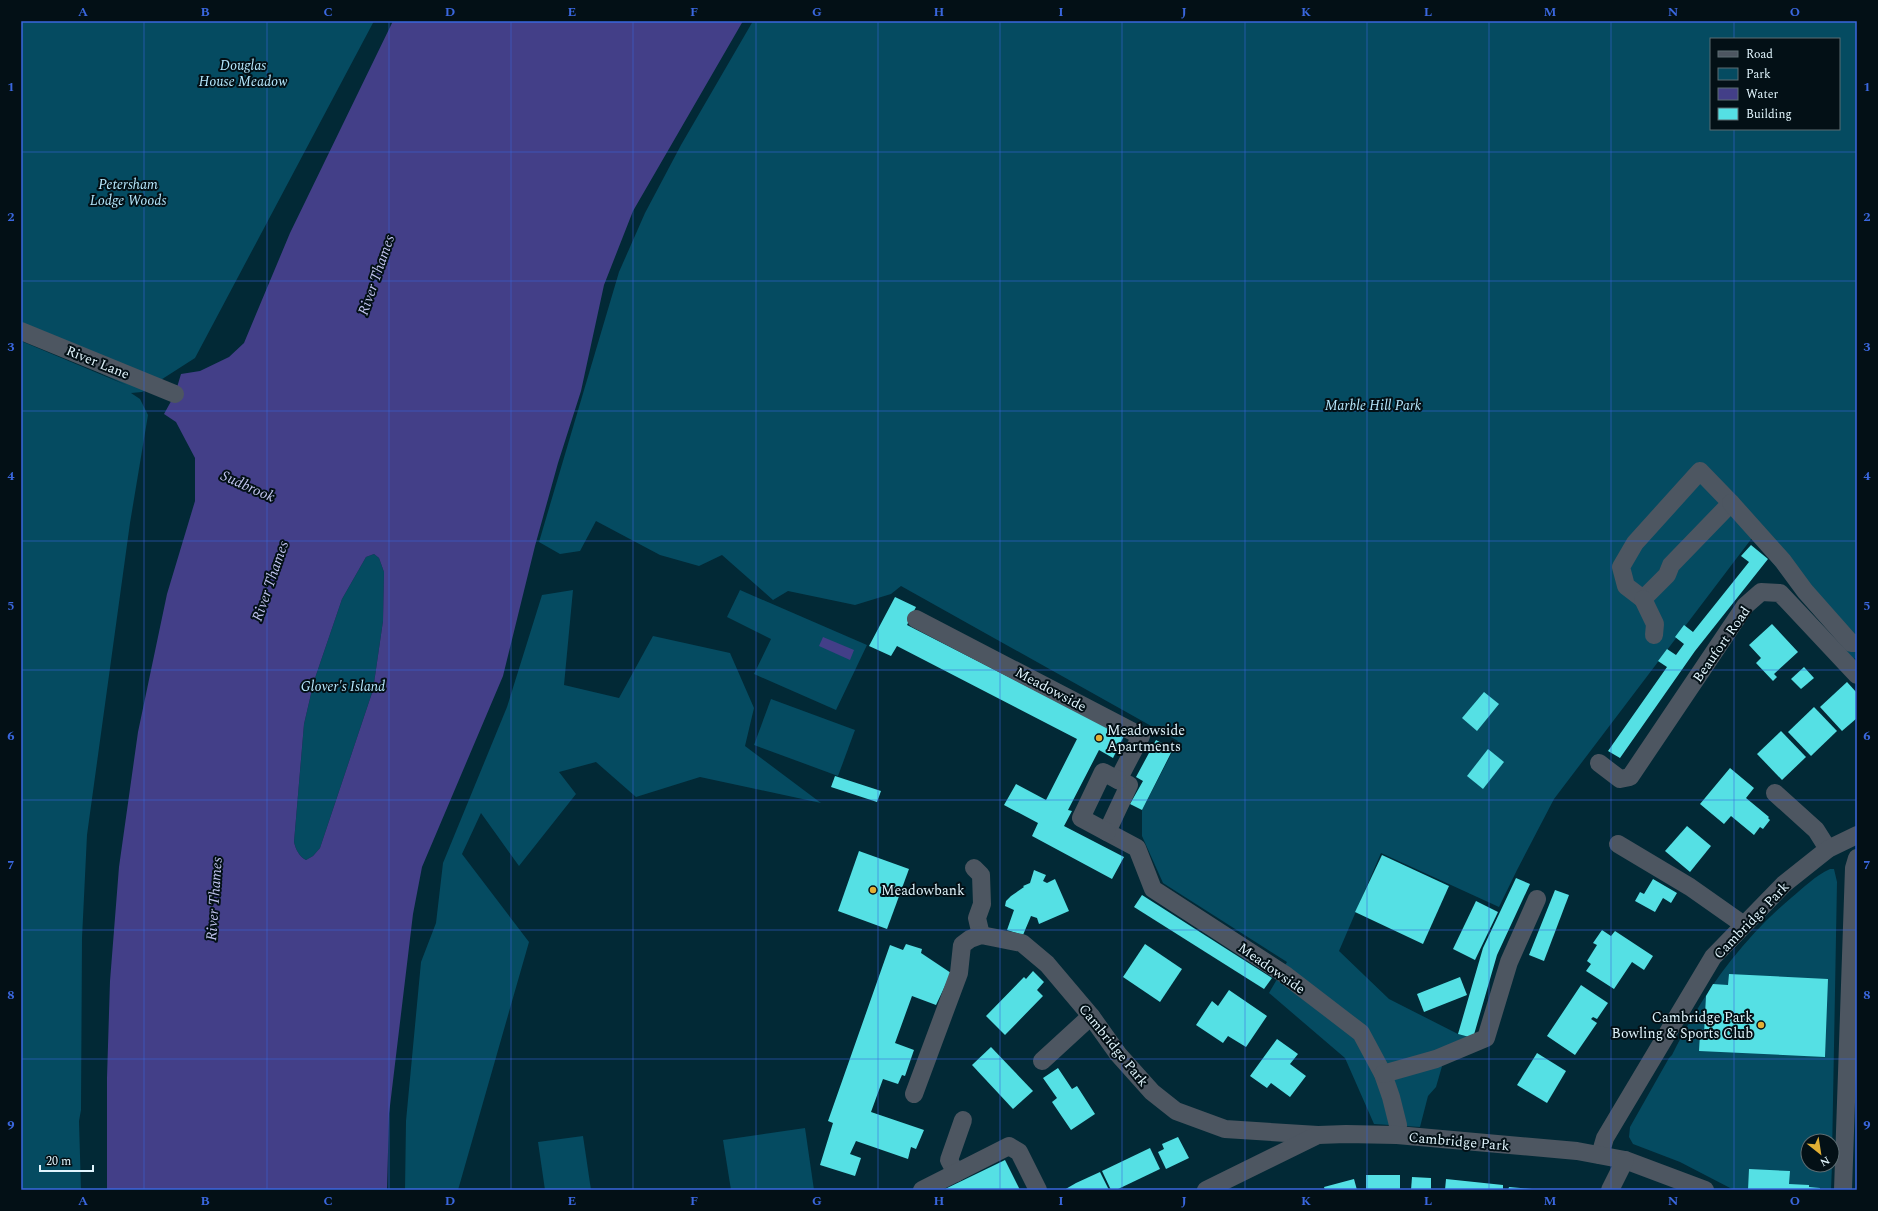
<svg xmlns="http://www.w3.org/2000/svg" width="1878" height="1211" font-family="Spectral,serif">
<rect width="100%" height="100%" fill="#022936"/>
<g fill="#054b61" fill-rule="evenodd">
<polygon points="21,21 374,21 195,358 142,392 131,393 140,399 148,415 130,523 87,835 82,938 81,1110 79,1121 81,1190 21,1190 21,341 126,385 21,336"/>
<path d="M753,21H1857V658L1853,659L1752,538L1554,799L1517,870L1499,907L1381,853L1339,951L1389,999L1458,1034L1473,1038L1447,1049L1436,1087L1428,1096L1420,1127L1374,1124L1345,1058L1269,993L1287,962L1163,883L1142,836V810L1178,741L901,586L891,594L855,605L788,591L773,600L722,555L699,566L660,555L596,521L580,551L560,554L539,542L619,272L645,213L681,145ZM1711,39H1839V129H1711Z"/>
<path d="M374,554L379,558L384,572L383,621L373,690L320,848L313,856L306,860C299,856 296,850 294,842L304,724L314,681L342,599L366,557Z"/>
<polygon points="573,590 564,685 619,698 653,636 730,653 754,708 745,746 821,803 700,777 636,797 596,762 559,772 576,794 519,866 481,813 462,854 529,942 458,1190 405,1190 406,1121 421,962 436,923 443,863 507,707 542,595"/>
<polygon points="740,590 867,645 836,710 754,674 771,639 727,617"/>
<polygon points="771,699 855,730 838,776 754,745"/>
<path d="M1830,869H1834L1837,882L1832,1156V1141H1808V1165H1832L1831,1190H1734L1680,1162L1633,1144L1629,1137L1630,1127L1669,1058L1672,1055C1702,995 1740,941 1791,898C1803,888 1815,876 1830,869Z"/>
<polygon points="805,1128 814,1190 731,1190 723,1140"/>
<polygon points="583,1136 591,1190 545,1190 538,1142"/>
</g>
<g fill="#433f88" fill-rule="evenodd">
<path d="M393,21H743L633,211L604,285L581,391L558,463L535,546L503,676L422,867L413,914L389,1114L387,1190H107V1078L110,981L119,867L138,732L167,594L195,501V458L176,422L164,414L175,394L181,374L200,371L229,357L244,343L290,233ZM374,554L379,558L384,572L383,621L373,690L320,848L313,856L306,860C299,856 296,850 294,842L304,724L314,681L342,599L366,557Z"/>
<polygon points="823,637 854,650 850,660 819,646"/>
</g>
<g fill="#55e0e4">
<polygon points="1751,545 1768,559 1695,651 1620,758 1608,751 1667,667 1658,661 1667,649 1676,655 1684,644 1675,637 1684,625 1693,632 1749,562 1741,556"/>
<polygon points="895,597 916,607 907,625 1124,736 1113,758 1099,750 1068,810 1072,811 1064,826 1124,857 1112,879 1032,836 1038,823 1004,805 1016,784 1046,800 1077,739 897,646 891,656 869,646"/>
<polygon points="1772,624 1798,652 1774,674 1777,677 1773,681 1756,663 1761,658 1749,645"/>
<polygon points="1804,667 1814,678 1801,689 1791,679"/>
<polygon points="1847,682 1857,693 1857,718 1842,731 1820,707"/>
<polygon points="1484,692 1499,704 1477,731 1462,718"/>
<polygon points="1814,707 1837,731 1811,756 1788,732"/>
<polygon points="1781,731 1806,757 1782,780 1757,754"/>
<polygon points="1156,740 1173,749 1142,810 1130,804 1143,781 1136,777"/>
<polygon points="1488,749 1504,762 1483,789 1467,776"/>
<polygon points="1730,768 1754,788 1746,798 1769,817 1768,818 1770,820 1763,829 1760,827 1754,835 1731,816 1724,824 1700,804"/>
<polygon points="835,776 881,791 877,802 831,787"/>
<polygon points="1687,826 1711,846 1690,872 1665,851"/>
<polygon points="859,851 909,869 887,929 838,911"/>
<polygon points="1382,855 1449,886 1423,944 1355,912"/>
<polygon points="1034,870 1046,875 1043,881 1047,883 1055,879 1069,911 1039,924 1037,918 1031,916 1023,935 1007,930 1014,910 1005,906 1006,901 1011,896 1024,887 1023,886 1030,883"/>
<polygon points="1516,878 1530,884 1497,955 1473,1038 1458,1034 1483,948"/>
<polygon points="1653,879 1677,893 1671,903 1663,898 1655,912 1635,901 1640,892 1644,894"/>
<polygon points="1555,890 1569,895 1544,961 1529,955"/>
<polygon points="1142,895 1272,978 1264,989 1134,907"/>
<polygon points="1476,901 1498,912 1475,960 1453,949"/>
<polygon points="1602,930 1611,936 1615,931 1653,956 1644,970 1632,962 1614,989 1586,971 1591,964 1587,961 1597,945 1593,943"/>
<polygon points="906,944 922,949 921,953 951,973 936,1005 912,996 895,1043 914,1050 905,1076 902,1075 898,1084 883,1079 871,1112 924,1130 916,1149 911,1147 908,1159 856,1141 850,1154 861,1158 855,1176 820,1165 833,1123 828,1121 890,945 903,950"/>
<polygon points="1145,944 1182,969 1160,1002 1123,977"/>
<polygon points="1033,971 1044,982 1037,990 1043,996 1005,1035 986,1016 1024,977 1026,979"/>
<polygon points="1729,974 1828,979 1825,1057 1699,1051 1700,1034 1704,1034 1706,996 1713,984 1728,985"/>
<polygon points="1460,977 1467,995 1424,1012 1417,994"/>
<polygon points="1581,985 1608,1003 1597,1019 1593,1017 1591,1019 1597,1023 1575,1055 1547,1036"/>
<polygon points="1229,990 1267,1016 1246,1047 1228,1036 1223,1043 1196,1025 1212,1001 1218,1006"/>
<polygon points="1277,1039 1298,1054 1290,1064 1306,1076 1290,1097 1271,1083 1267,1088 1250,1076"/>
<polygon points="991,1047 1033,1091 1013,1109 972,1065"/>
<polygon points="1537,1053 1566,1071 1547,1103 1517,1085"/>
<polygon points="1058,1068 1072,1089 1077,1086 1095,1114 1071,1130 1052,1102 1057,1098 1043,1078"/>
<polygon points="1178,1137 1189,1158 1166,1169 1158,1152 1164,1149 1162,1144"/>
<polygon points="1150,1148 1160,1169 1116,1190 1111,1190 1102,1171"/>
<polygon points="1005,1160 1020,1190 943,1190"/>
<polygon points="1749,1169 1790,1171 1789,1184 1809,1185 1809,1187 1820,1188 1820,1190 1748,1190"/>
<polygon points="1100,1172 1109,1190 1064,1190 1076,1183"/>
<rect x="1366" y="1175" width="34" height="15"/>
<polygon points="1412,1177 1431,1178 1431,1190 1411,1190"/>
<polygon points="1354,1179 1357,1190 1325,1190 1324,1187"/>
<polygon points="1446,1179 1503,1185 1503,1190 1445,1190"/>
<polygon points="1509,1187 1532,1189 1532,1190 1508,1190"/>
</g>
<g fill="none" stroke-linecap="round" stroke-linejoin="round">
<g stroke="#4d5661" stroke-width="18">
<polyline points="21,331 175,394"/>
<polygon points="1700,471 1731,503 1671,565 1667,575 1643,599 1626,586 1621,567 1635,543"/>
<polyline points="1731,503 1783,561 1805,591 1851,643 1857,643"/>
<polyline points="1643,599 1655,624 1654,635"/>
<polyline points="916,619 1141,736 1118,780 1129,785 1107,832 1137,848 1153,889 1284,974 1361,1033 1383,1074 1391,1097 1398,1125 1397,1135"/>
<polyline points="1599,763 1620,779 1630,777 1745,606 1761,592 1780,593 1857,675"/>
<polyline points="1775,793 1816,830 1828,849"/>
<polyline points="1107,832 1081,818 1103,772 1118,780"/>
<polyline points="1618,844 1690,887 1744,925"/>
<polyline points="974,868 981,875 982,904 977,918 981,935"/>
<polyline points="1042,1061 1091,1016"/>
<polyline points="1383,1074 1436,1059 1486,1038 1509,962 1537,899"/>
<polyline points="914,1094 959,973 962,945 970,939 981,935 1022,943 1047,964 1091,1016 1118,1054 1152,1092 1176,1111 1225,1129 1318,1135"/>
<polyline points="1600,1155 1605,1138 1713,957 1784,884 1828,849 1857,835"/>
<polyline points="956,1173 949,1160 963,1120"/>
<polyline points="922,1190 1009,1146 1019,1152 1038,1190"/>
<polyline points="1206,1190 1318,1135 1346,1134 1397,1135 1577,1151 1625,1160 1705,1190"/>
<polyline points="1610,1190 1625,1160"/>
<polyline points="1843,1190 1854,868 1857,858"/>
</g>
</g>
<path fill="none" stroke="#3a67de" stroke-width="1" stroke-opacity="0.55" d="M144,21V1190M267,21V1190M389,21V1190M511,21V1190M633,21V1190M756,21V1190M878,21V1190M1000,21V1190M1122,21V1190M1245,21V1190M1367,21V1190M1489,21V1190M1611,21V1190M1734,21V39M1734,129V1190M21,152H1857M21,281H1857M21,411H1857M21,541H1857M21,670H1857M21,800H1857M21,930H1857M21,1059H1857"/>
<g fill="#e1af34" stroke="#031016" stroke-width="1.5">
<circle cx="1099" cy="738" r="4"/>
<circle cx="873" cy="890" r="4"/>
<circle cx="1761" cy="1025" r="4"/>
</g>
<g text-anchor="middle" stroke-width="4" stroke-linejoin="round" paint-order="stroke">
<g font-size="14" font-style="italic" fill="#b7e9fe" stroke="#031016">
<text x="243" y="70">Douglas<tspan x="243" dy="16">House Meadow</tspan></text>
<text x="128" y="189">Petersham<tspan x="128" dy="16">Lodge Woods</tspan></text>
<text x="1373" y="410">Marble Hill Park</text>
<text x="343" y="691">Glover's Island</text>
</g>
<g font-size="14" fill="#e1f5fd" stroke="#031016">
<text transform="translate(98 362) rotate(22)" y="5">River Lane</text>
<text transform="translate(1721 644) rotate(-55)" y="5">Beaufort Road</text>
<text transform="translate(1051 689) rotate(28)" y="5">Meadowside</text>
<text transform="translate(1751 920) rotate(-46)" y="5">Cambridge Park</text>
<text transform="translate(1272 968) rotate(35)" y="5">Meadowside</text>
<text transform="translate(1114 1045) rotate(51)" y="5">Cambridge Park</text>
<text transform="translate(1459 1141) rotate(5)" y="5">Cambridge Park</text>
</g>
<g font-size="14" fill="#e1f5fd" stroke="#031016" text-anchor="start">
<text x="1107" y="735">Meadowside<tspan x="1107" dy="16">Apartments</tspan></text>
<text x="881" y="895">Meadowbank</text>
<text x="1753" y="1022" text-anchor="end">Cambridge Park<tspan x="1753" dy="16">Bowling &amp; Sports Club</tspan></text>
</g>
<g font-size="15" font-style="italic" fill="#c1c4ee" stroke="#031016">
<text transform="translate(376 275) rotate(-71)" y="5">River Thames</text>
<text transform="translate(248 486) rotate(24)" y="5">Sudbrook</text>
<text transform="translate(270 581) rotate(-71)" y="5">River Thames</text>
<text transform="translate(214 899) rotate(-86)" y="5">River Thames</text>
</g>
</g>
<rect width="1878" height="1211" fill="none" stroke="#031016" stroke-width="44"/>
<rect x="1710" y="38" width="130" height="92" fill="#031016" stroke="#5c6c72"/>
<rect x="1718" y="51" width="20" height="6" fill="#4d5661" stroke="#5c6c72"/>
<text x="1746" y="58" font-size="12" fill="#e1f5fd">Road</text>
<rect x="1718" y="68" width="20" height="12" fill="#054b61" stroke="#5c6c72"/>
<text x="1746" y="78" font-size="12" fill="#e1f5fd">Park</text>
<rect x="1718" y="88" width="20" height="12" fill="#433f88" stroke="#5c6c72"/>
<text x="1746" y="98" font-size="12" fill="#e1f5fd">Water</text>
<rect x="1718" y="108" width="20" height="12" fill="#55e0e4" stroke="#5c6c72"/>
<text x="1746" y="118" font-size="12" fill="#e1f5fd">Building</text>
<g transform="translate(1820 1153) rotate(150)"><circle r="19" fill="#031016" stroke="#5c6c72"/>
<path d="M0-3L7 15L0 10L-7 15Z" fill="#e1af34"/>
<text y="-6" font-size="11" font-weight="bold" text-anchor="middle" fill="#e1f5fd">N</text>
</g>
<path d="M40 1165v6h53v-6" fill="none" stroke="#e1f5fd" stroke-width="2"/>
<text x="46" y="1165" font-size="12" fill="#e1f5fd" stroke="#031016" stroke-width="3" paint-order="stroke">20 m</text>
<rect x="22" y="22" width="1834" height="1167" fill="none" stroke="#3a67de" stroke-width="1.5"/>
<g font-size="13" text-anchor="middle" font-weight="bold" fill="#3a67de">
<text x="83" y="16">A</text>
<text x="205" y="16">B</text>
<text x="328" y="16">C</text>
<text x="450" y="16">D</text>
<text x="572" y="16">E</text>
<text x="694" y="16">F</text>
<text x="817" y="16">G</text>
<text x="939" y="16">H</text>
<text x="1061" y="16">I</text>
<text x="1184" y="16">J</text>
<text x="1306" y="16">K</text>
<text x="1428" y="16">L</text>
<text x="1550" y="16">M</text>
<text x="1673" y="16">N</text>
<text x="1795" y="16">O</text>
<text x="11" y="91">1</text>
<text x="1867" y="91">1</text>
<text x="11" y="221">2</text>
<text x="1867" y="221">2</text>
<text x="11" y="351">3</text>
<text x="1867" y="351">3</text>
<text x="11" y="480">4</text>
<text x="1867" y="480">4</text>
<text x="11" y="610">5</text>
<text x="1867" y="610">5</text>
<text x="11" y="740">6</text>
<text x="1867" y="740">6</text>
<text x="11" y="869">7</text>
<text x="1867" y="869">7</text>
<text x="11" y="999">8</text>
<text x="1867" y="999">8</text>
<text x="11" y="1129">9</text>
<text x="1867" y="1129">9</text>
<text x="83" y="1205">A</text>
<text x="205" y="1205">B</text>
<text x="328" y="1205">C</text>
<text x="450" y="1205">D</text>
<text x="572" y="1205">E</text>
<text x="694" y="1205">F</text>
<text x="817" y="1205">G</text>
<text x="939" y="1205">H</text>
<text x="1061" y="1205">I</text>
<text x="1184" y="1205">J</text>
<text x="1306" y="1205">K</text>
<text x="1428" y="1205">L</text>
<text x="1550" y="1205">M</text>
<text x="1673" y="1205">N</text>
<text x="1795" y="1205">O</text>
</g>
</svg>
